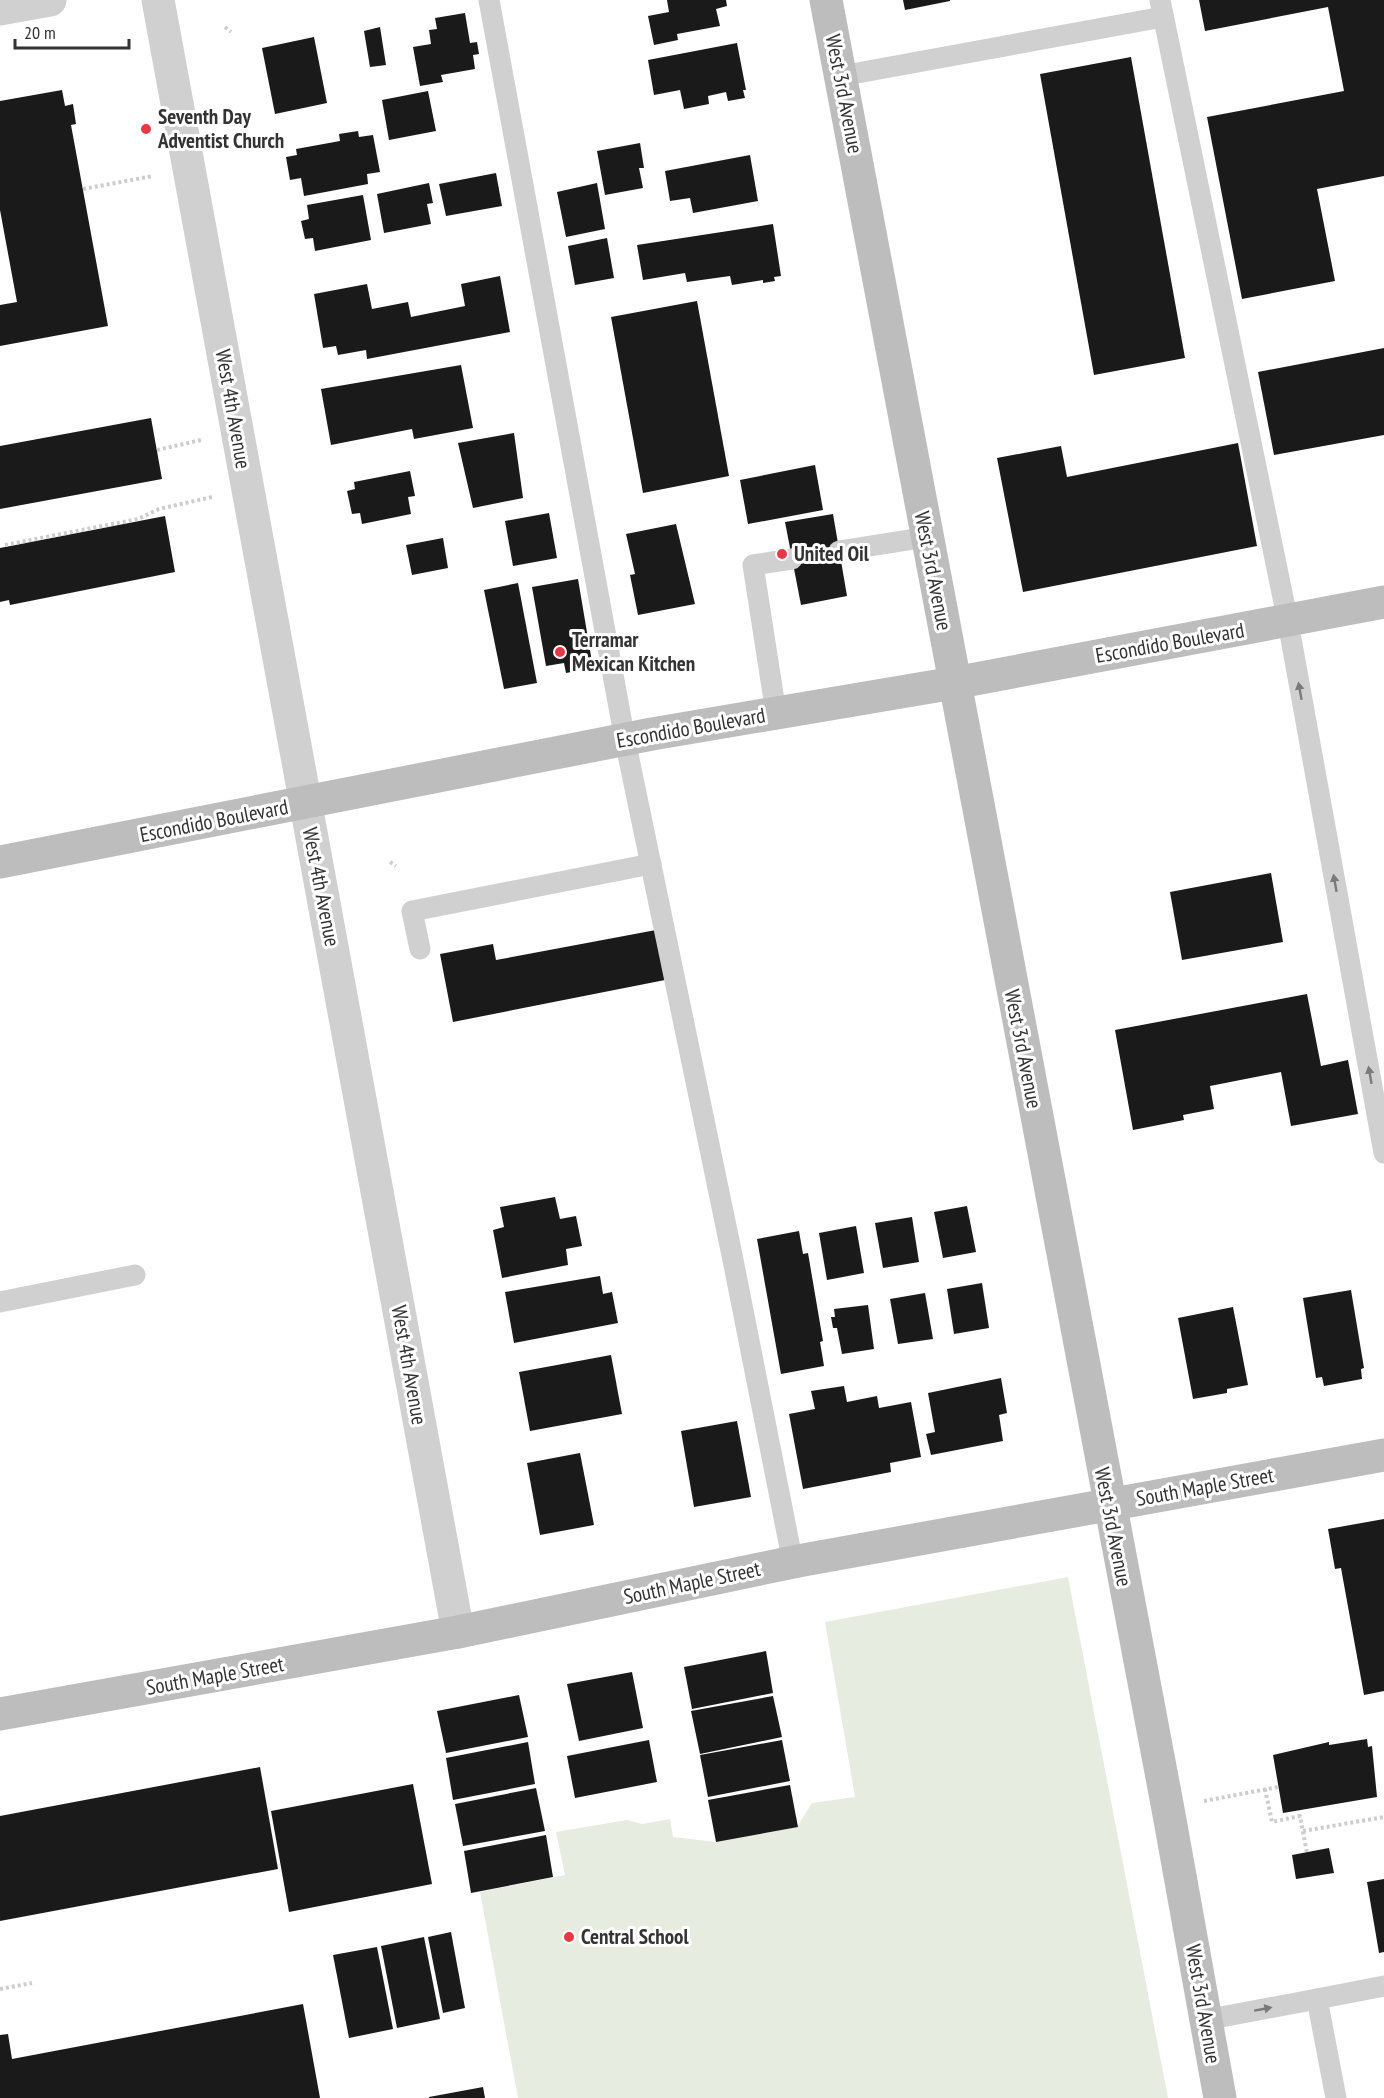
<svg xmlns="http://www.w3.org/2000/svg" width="1384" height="2098" font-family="'PT Sans Narrow',sans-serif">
<rect width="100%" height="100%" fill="#fff"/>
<polygon fill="#e6ecdf" points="1068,1577 1168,2098 518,2098 480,1892 565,1875 556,1832 627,1820 642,1824 670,1819 673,1837 716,1842 797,1827 812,1803 855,1797 825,1622"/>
<g fill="#1a1a1a">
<polygon points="667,0 726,0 727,6 716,9 720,26 677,34 678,40 654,45 648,16 669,12"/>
<polygon points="903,0 950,0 950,1 905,10"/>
<polygon points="1199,0 1384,0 1384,176 1317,189 1335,281 1242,299 1207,117 1344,91 1328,7 1205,31"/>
<polygon points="465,13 470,43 477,42 479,54 473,55 475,69 441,75 443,82 420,86 413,47 431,44 429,30 437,29 435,18"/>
<polygon points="380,27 386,65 370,67 364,31"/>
<polygon points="314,37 327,103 275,114 262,48"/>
<polygon points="737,43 746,90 743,90 745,98 728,101 726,92 708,96 709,104 684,109 680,90 654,95 648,60"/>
<polygon points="1131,57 1185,358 1094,375 1040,74"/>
<polygon points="62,90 65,106 73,104 76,124 71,125 108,326 0,346 0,305 17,302 0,210 0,101"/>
<polygon points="428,91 436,131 389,140 382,100"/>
<polygon points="358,131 359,137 373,135 380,172 367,174 368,184 304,196 301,178 290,180 286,157 297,155 296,149 340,141 339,134"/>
<polygon points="640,143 644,168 639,168 643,188 605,195 597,151"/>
<polygon points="750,155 758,201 693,213 690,198 670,201 665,171"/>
<polygon points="496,173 502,206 446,216 439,184"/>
<polygon points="429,183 433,203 427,204 431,224 384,233 377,194"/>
<polygon points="597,183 605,229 566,237 557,192"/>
<polygon points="363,195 371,240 315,251 313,238 305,239 301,221 309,219 307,205"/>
<polygon points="773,224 781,276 774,277 775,281 763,283 763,280 732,285 730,276 687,282 685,273 643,280 637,245"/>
<polygon points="607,238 614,278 575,285 568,246"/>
<polygon points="500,276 510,332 367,359 366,350 338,355 336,346 323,348 314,294 367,284 372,309 408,302 411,317 465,306 461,284"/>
<polygon points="697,301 729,476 643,493 611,317"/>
<polygon points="1384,348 1384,435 1274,455 1258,372"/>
<polygon points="461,365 473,428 414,439 412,429 331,445 321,389"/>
<polygon points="151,418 162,479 0,509 0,446"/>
<polygon points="514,433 523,498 473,508 458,443"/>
<polygon points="1238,443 1257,546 1023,592 997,458 1061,446 1067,477"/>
<polygon points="815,465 823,510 748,524 740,480"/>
<polygon points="410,471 415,496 408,497 411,514 362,524 360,513 352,514 347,491 355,489 354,482"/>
<polygon points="549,513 557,558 513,566 505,521"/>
<polygon points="833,514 847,596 801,605 785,522"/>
<polygon points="165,516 175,572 10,605 9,600 0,602 0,548"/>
<polygon points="676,524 695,604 638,615 630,575 635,574 626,534"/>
<polygon points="443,538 448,568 412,575 406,545"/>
<polygon points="578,579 593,668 566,673 564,663 546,666 532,587"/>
<polygon points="518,583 537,683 504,689 484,590"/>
<polygon points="1271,873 1283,942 1182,960 1170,892"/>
<polygon points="656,930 665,980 453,1022 440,954 493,944 496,960"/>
<polygon points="1307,994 1321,1066 1348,1060 1358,1114 1291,1126 1281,1072 1210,1086 1214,1109 1183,1115 1184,1120 1133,1130 1115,1030"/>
<polygon points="555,1197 560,1219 576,1216 582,1246 566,1249 568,1265 502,1278 493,1230 504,1227 500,1207"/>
<polygon points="967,1206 976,1252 943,1258 934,1212"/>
<polygon points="912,1217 919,1262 883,1268 875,1223"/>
<polygon points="856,1226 864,1273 827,1280 819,1233"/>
<polygon points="799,1231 803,1254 808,1253 823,1341 820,1342 824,1366 781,1374 757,1239"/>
<polygon points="600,1276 603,1294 612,1292 618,1323 514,1343 505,1292"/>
<polygon points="982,1283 989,1328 954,1334 947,1289"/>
<polygon points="1351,1290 1364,1368 1361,1369 1362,1379 1324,1386 1322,1377 1316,1378 1303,1298"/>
<polygon points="925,1293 933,1339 898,1344 890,1299"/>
<polygon points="868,1305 874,1349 842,1354 837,1328 833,1328 831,1317 835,1317 834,1309"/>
<polygon points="1233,1307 1248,1385 1227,1389 1227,1393 1193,1399 1178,1318"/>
<polygon points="611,1355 622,1414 530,1431 519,1372"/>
<polygon points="1001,1378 1007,1413 999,1415 1003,1441 931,1455 926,1434 935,1432 928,1393"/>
<polygon points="844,1386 847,1402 877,1396 879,1408 911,1402 921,1457 890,1463 891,1472 803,1489 789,1414 815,1409 811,1391"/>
<polygon points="737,1421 751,1497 694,1507 681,1431"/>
<polygon points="580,1453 594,1525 540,1535 527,1463"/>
<polygon points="1384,1519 1384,1691 1364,1695 1341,1568 1335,1569 1328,1529"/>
<polygon points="766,1651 773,1693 692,1709 684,1667"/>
<polygon points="632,1672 643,1728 579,1741 567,1684"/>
<polygon points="519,1695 528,1737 446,1753 437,1711"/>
<polygon points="773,1696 782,1737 700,1754 691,1711"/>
<polygon points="1367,1739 1368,1747 1372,1746 1377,1797 1283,1813 1273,1755 1329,1742 1329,1745"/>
<polygon points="649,1740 657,1782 575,1798 567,1756"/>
<polygon points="782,1740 790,1781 708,1797 700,1755"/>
<polygon points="528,1742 535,1784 453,1800 446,1758"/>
<polygon points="260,1767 278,1869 0,1921 0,1816"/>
<polygon points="413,1784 432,1884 289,1912 271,1811"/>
<polygon points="790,1785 798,1827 716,1842 708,1800"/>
<polygon points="536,1788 545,1831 463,1846 455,1804"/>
<polygon points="546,1835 553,1877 471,1893 464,1851"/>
<polygon points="1329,1848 1334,1873 1296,1879 1292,1855"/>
<polygon points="1384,1879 1384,1952 1379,1953 1367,1882"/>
<polygon points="451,1932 465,2008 443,2013 428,1937"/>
<polygon points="424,1937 440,2019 397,2028 381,1946"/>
<polygon points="377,1947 393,2029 349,2038 333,1955"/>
<polygon points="303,2004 320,2098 0,2098 0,2035 8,2034 12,2059"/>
<polygon points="483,2087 485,2098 429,2098 429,2097"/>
</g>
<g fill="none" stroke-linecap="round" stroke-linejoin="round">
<g stroke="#cdcdcd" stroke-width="4" stroke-dasharray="3 3" stroke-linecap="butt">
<polyline points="225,27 231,32"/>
<polyline points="83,189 153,176"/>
<polyline points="157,450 201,440"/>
<polyline points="5,545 138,519 159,509 212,497"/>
<polyline points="390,862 396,866"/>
<polyline points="1265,1789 1272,1822 1300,1816 1307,1853"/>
<polyline points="1204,1801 1278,1787"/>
<polyline points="1303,1831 1384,1817"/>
<polyline points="0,1989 32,1983"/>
</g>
<g stroke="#d0d0d0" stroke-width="21">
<polyline points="489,0 625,740 732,1255 793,1563"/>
<polyline points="1160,0 1288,622 1384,1153"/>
<polyline points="841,76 1163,17"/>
<polyline points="839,551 927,537"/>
<polyline points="776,713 753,565 792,559"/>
<polyline points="420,949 412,911 651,864"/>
<polyline points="0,1302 135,1275"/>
<polyline points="1317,1999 1384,1986"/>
<polyline points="1205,2020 1317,1999 1336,2098"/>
</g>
<g stroke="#d0d0d0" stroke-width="33">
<polyline points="158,0 458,1632"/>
<polyline points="0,9 50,0"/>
</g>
<g stroke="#bdbdbd" stroke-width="33">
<polyline points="826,0 1168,1809 1220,2098"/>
<polyline points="0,862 652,734 954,683 1384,602"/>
<polyline points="0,1714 458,1632 798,1561 1384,1455"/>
</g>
</g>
<defs><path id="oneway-solid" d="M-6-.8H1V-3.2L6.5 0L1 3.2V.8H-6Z" transform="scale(1.5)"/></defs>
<g fill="#7a7a7a">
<use href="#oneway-solid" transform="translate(1300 691) rotate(-100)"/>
<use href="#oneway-solid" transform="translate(1335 883) rotate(-100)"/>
<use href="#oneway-solid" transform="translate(1370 1075) rotate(-100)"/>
<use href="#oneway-solid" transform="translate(1263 2009) rotate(-10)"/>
</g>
<g fill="#e63946" stroke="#fff" stroke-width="2">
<circle cx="146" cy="129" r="6"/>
<circle cx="782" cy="554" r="6"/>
<circle cx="560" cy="652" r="6"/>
<circle cx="569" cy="1937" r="6"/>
</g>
<g text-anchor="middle" stroke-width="6" stroke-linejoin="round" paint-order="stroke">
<g font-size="21" fill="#333" stroke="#fff">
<text transform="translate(844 94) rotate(79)" y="7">West 3rd Avenue</text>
<text transform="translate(233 409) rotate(80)" y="7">West 4th Avenue</text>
<text transform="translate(933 571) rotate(79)" y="7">West 3rd Avenue</text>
<text transform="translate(1170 643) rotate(-10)" y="7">Escondido Boulevard</text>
<text transform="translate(691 728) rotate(-10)" y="7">Escondido Boulevard</text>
<text transform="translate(214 821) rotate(-11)" y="7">Escondido Boulevard</text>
<text transform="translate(321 887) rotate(79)" y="7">West 4th Avenue</text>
<text transform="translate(1023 1049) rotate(79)" y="7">West 3rd Avenue</text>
<text transform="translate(409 1365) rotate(80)" y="7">West 4th Avenue</text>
<text transform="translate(1205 1487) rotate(-10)" y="7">South Maple Street</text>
<text transform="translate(1113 1527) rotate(79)" y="7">West 3rd Avenue</text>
<text transform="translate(692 1583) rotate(-12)" y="7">South Maple Street</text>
<text transform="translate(215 1676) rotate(-10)" y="7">South Maple Street</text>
<text transform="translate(1203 2004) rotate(80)" y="7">West 3rd Avenue</text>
</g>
<g font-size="21" font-weight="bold" fill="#333" stroke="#fff" text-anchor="start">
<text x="158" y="124">Seventh Day<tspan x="158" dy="24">Adventist Church</tspan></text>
<text x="794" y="561">United Oil</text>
<text x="572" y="647">Terramar<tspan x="572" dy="24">Mexican Kitchen</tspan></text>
<text x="581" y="1944">Central School</text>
</g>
</g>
<path d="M15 39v9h114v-9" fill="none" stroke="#333333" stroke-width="3"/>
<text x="24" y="39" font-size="18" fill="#333333" stroke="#ffffff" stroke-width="4.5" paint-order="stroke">20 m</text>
</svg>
